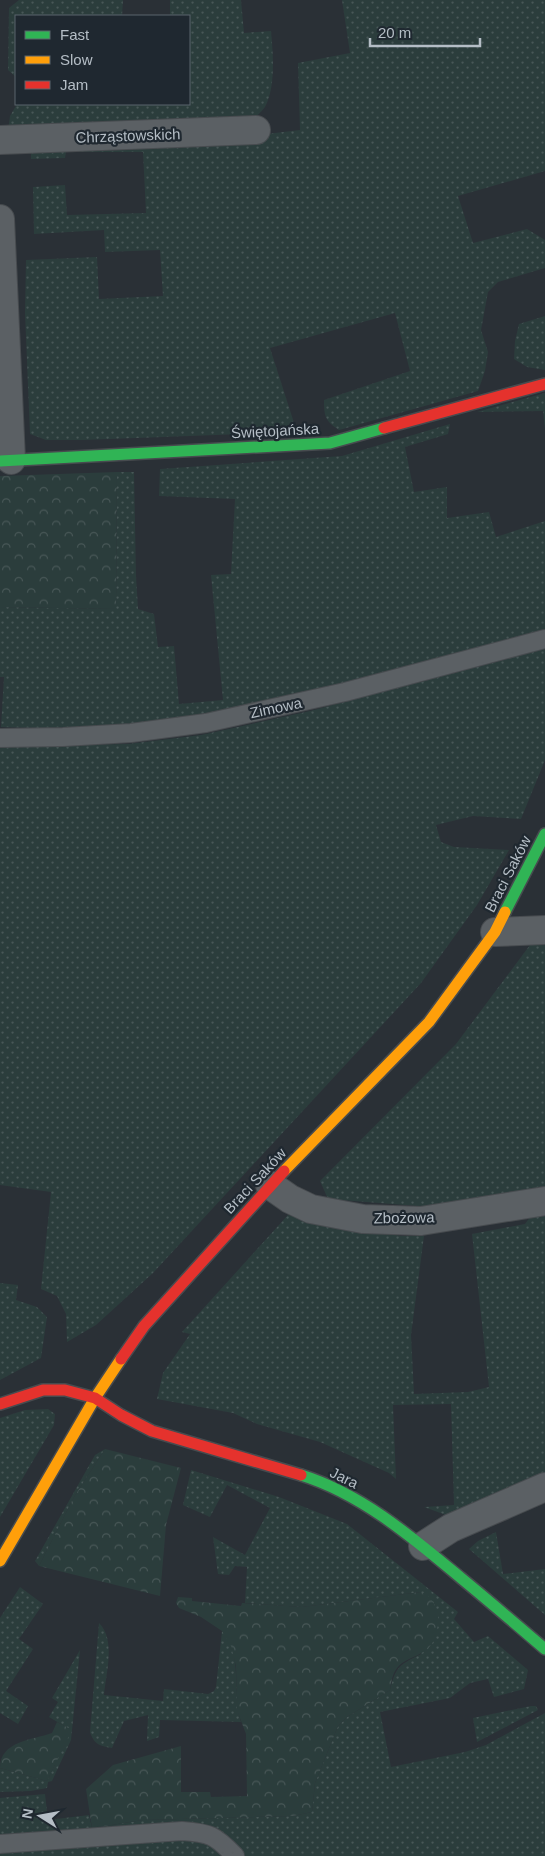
<svg xmlns="http://www.w3.org/2000/svg" width="545" height="1856" font-family="Arial,sans-serif">
<defs>
<pattern id="grass-dots" width="8" height="8" patternUnits="userSpaceOnUse" patternTransform="scale(1.25)"><rect width="8" height="8" fill="#2b3d3c"/><path d="M2 2h.1M6 6h.1" fill="none" stroke="#485757" stroke-width="1.8" stroke-linecap="round"/></pattern>
<pattern id="forest-crowns" width="20" height="18" patternUnits="userSpaceOnUse" patternTransform="scale(1.25)"><rect width="20" height="18" fill="#2b3d3c"/><path d="M2 6a3 3 0 1 1 6 0M12 15a3 3 0 1 1 6 0" fill="none" stroke="#485757"/></pattern>
</defs>
<rect width="100%" height="100%" fill="#2a3036"/>
<g fill="url(#grass-dots)">
<polygon points="19,0 128,0 123,0 122,16 16,16 16,77 8,70 9,8"/>
<path d="M170,0H241L244,33L271,31C273,53 276,87 265,107C261,112 256,117 251,122L8,131L10,116L17,104H189V16H170Z"/>
<path d="M342,0H545V171L458,196L473,243L527,229L545,240V268L498,282L488,292L481,330L488,352L485,371L478,391L339,430C325,421 324,416 324,400L410,371L395,313L270,348L296,429L271,433L83,440H46L30,434L25,313L26,260L97,257L99,299L163,296L160,250L105,252L104,230L34,234L33,187L65,185L67,215L146,213L143,152H66L65,158L31,159V147L224,139L300,130L298,63L350,53Z"/>
<polygon points="545,316 545,370 527,367 514,359 515,341 519,324"/>
<polygon points="545,393 545,429 543,411 477,412"/>
<polygon points="450,424 448,434 405,447 414,492 447,487 447,518 489,512 496,537 545,521 545,631 353,682 216,713 139,726 38,728 1,727 4,677 0,677 0,607 116,609 117,472 134,472 136,576 138,609 154,614 158,647 174,646 179,704 223,700 211,575 231,574 235,499 159,496 160,469 342,456"/>
<polygon points="545,649 545,760 521,819 473,816 436,825 441,842 454,847 509,850 477,905 421,983 153,1273 96,1325 67,1342 66,1314 57,1296 41,1289 51,1192 0,1185 0,746 128,744 201,735 310,711"/>
<polygon points="545,939 545,1191 443,1208 328,1199 320,1181 456,1044 533,941"/>
<polygon points="545,1212 545,1475 483,1506 446,1515 424,1507 454,1505 451,1404 393,1405 396,1479 389,1473 320,1442 257,1424 233,1413 157,1399 163,1373 190,1334 182,1332 288,1215 401,1236 424,1236 411,1335 414,1394 468,1392 489,1387 472,1234 525,1224 533,1213"/>
<polygon points="0,1283 18,1285 16,1300 37,1307 47,1317 41,1358 0,1380"/>
<polygon points="48,1409 55,1414 54,1425 0,1517 0,1418 25,1410"/>
<polygon points="105,1449 74,1497 39,1566 35,1561 95,1455"/>
<path d="M191,1470L279,1497L347,1524L458,1612L454,1619L474,1642L488,1636L528,1670L524,1689L494,1697L488,1679L470,1683L450,1698L380,1712L391,1767L465,1752L486,1745L545,1713V1856H0V1798L45,1794L48,1820L89,1815L92,1828L143,1820L293,1816L312,1812L315,1783L338,1726L347,1717L390,1690C396,1666 399,1665 421,1654V1592L302,1607L245,1603L247,1567L235,1566L229,1575L218,1574L213,1537L245,1555L270,1508L227,1485L210,1517L183,1505Z"/>
<polygon points="496,1532 503,1574 545,1569 545,1615 469,1549 478,1541"/>
<polygon points="20,1587 43,1604 19,1639 33,1649 6,1691 28,1706 18,1724 0,1713 0,1618"/>
<path d="M99,1623C116,1640 106,1673 104,1695L163,1701L164,1689L208,1694L214,1691L216,1687L222,1631C243,1649 232,1696 241,1722L160,1720L159,1737L147,1741L148,1715L124,1721L112,1748C99,1746 94,1744 90,1732Z"/>
<polygon points="80,1650 71,1740 52,1781 48,1782 47,1788 31,1791 0,1792 0,1768 47,1781 71,1730 49,1717 58,1702 52,1698"/>
<polygon points="531,1706 536,1706 538,1710 477,1742 473,1718"/>
</g>
<g fill="url(#forest-crowns)">
<polygon points="117,472 116,609 0,607 0,476"/>
<polygon points="105,1449 181,1468 166,1525 160,1596 39,1566 74,1497"/>
<path d="M421,1592C430,1596 434,1601 437,1611C439,1618 438,1623 437,1630C432,1660 405,1653 395,1671C392,1676 391,1684 390,1690L347,1717L338,1726L315,1783L312,1812L293,1816L143,1820L92,1828L86,1789L113,1765L181,1746V1792H210L211,1797L247,1796L246,1734L237,1710L236,1666L231,1646L222,1631L201,1617L179,1608L176,1603L178,1597L192,1598V1601L241,1606L242,1603L302,1607Z"/>
<path d="M57,1722L72,1730L47,1781L0,1768C0,1741 32,1740 52,1733Z"/>
</g>
<g fill="none" stroke-linecap="round" stroke-linejoin="round">
<g stroke="#474b4f" stroke-width="20">
<g id="lane">
<polyline points="0,738 63,737 131,733 206,723 345,692 545,639"/>
<path d="M0,1844L182,1831C210,1833 215,1835 235,1856"/>
</g>
</g>
<g stroke="#474b4f" stroke-width="30">
<g id="street">
<polyline points="0,140 256,130"/>
<polyline points="0,219 11,460"/>
<polyline points="495,932 545,930"/>
<polyline points="270,1185 290,1199 311,1209 363,1219 421,1221 545,1201"/>
<polyline points="423,1546 451,1528 545,1487"/>
</g>
</g>
<g stroke="#474b4f" stroke-width="14">
<g id="fast">
<polyline points="0,461 330,443 384,428"/>
<polyline points="505,912 545,834"/>
<path d="M301,1475C362,1494 413,1538 461,1578C489,1601 517,1625 545,1649"/>
</g>
</g>
<g stroke="#474b4f" stroke-width="14">
<g id="slow">
<polyline points="284,1171 429,1022 495,932 505,912"/>
<polyline points="0,1561 95,1398 121,1359"/>
</g>
</g>
<g stroke="#474b4f" stroke-width="14">
<g id="jam">
<polyline points="384,428 545,384"/>
<polyline points="121,1359 144,1326 284,1171"/>
<polyline points="0,1404 43,1390 65,1390 95,1398 121,1415 152,1431 301,1475"/>
</g>
</g>
<use href="#lane" stroke="#5b6064" stroke-width="18"/>
<use href="#street" stroke="#5b6064" stroke-width="28"/>
<use href="#fast" stroke="#30b455" stroke-width="11"/>
<use href="#slow" stroke="#ff9f0a" stroke-width="11"/>
<use href="#jam" stroke="#e5322d" stroke-width="11"/>
</g>
<g text-anchor="middle" stroke-width="4.5" stroke-linejoin="round" paint-order="stroke">
<g font-size="15" fill="#b5bec6" stroke="#1f2830">
<text transform="translate(128 136) rotate(-2)" y="5">Chrząstowskich</text>
<text transform="translate(275 431) rotate(-3)" y="5">Świętojańska</text>
<text transform="translate(276 708) rotate(-12)" y="5">Zimowa</text>
<text transform="translate(508 874) rotate(-63)" y="5">Braci Saków</text>
<text transform="translate(255 1181) rotate(-47)" y="5">Braci Saków</text>
<text transform="translate(404 1218) rotate(-1)" y="5">Zbożowa</text>
<text transform="translate(344 1478) rotate(26)" y="5">Jara</text>
</g>
</g>
<rect x="15" y="15" width="175" height="90" fill="#1f2830" stroke="#5b646c"/>
<rect x="25" y="31" width="25" height="8" fill="#30b455" stroke="#5b646c"/>
<text x="60" y="40" font-size="15" fill="#b5bec6">Fast</text>
<rect x="25" y="56" width="25" height="8" fill="#ff9f0a" stroke="#5b646c"/>
<text x="60" y="65" font-size="15" fill="#b5bec6">Slow</text>
<rect x="25" y="81" width="25" height="8" fill="#e5322d" stroke="#5b646c"/>
<text x="60" y="90" font-size="15" fill="#b5bec6">Jam</text>
<g transform="translate(40 1816) rotate(281)" stroke="#1f2830" stroke-width="4" paint-order="stroke">
<path d="M0-4L9 19L0 12L-9 19Z" fill="#b5bec6"/>
<text y="-8" font-size="14" font-weight="bold" text-anchor="middle" fill="#b5bec6">N</text>
</g>
<path d="M370 38v8h110v-8" fill="none" stroke="#b5bec6" stroke-width="2.5"/>
<text x="378" y="38" font-size="15" fill="#b5bec6" stroke="#1f2830" stroke-width="4" paint-order="stroke">20 m</text>
</svg>
